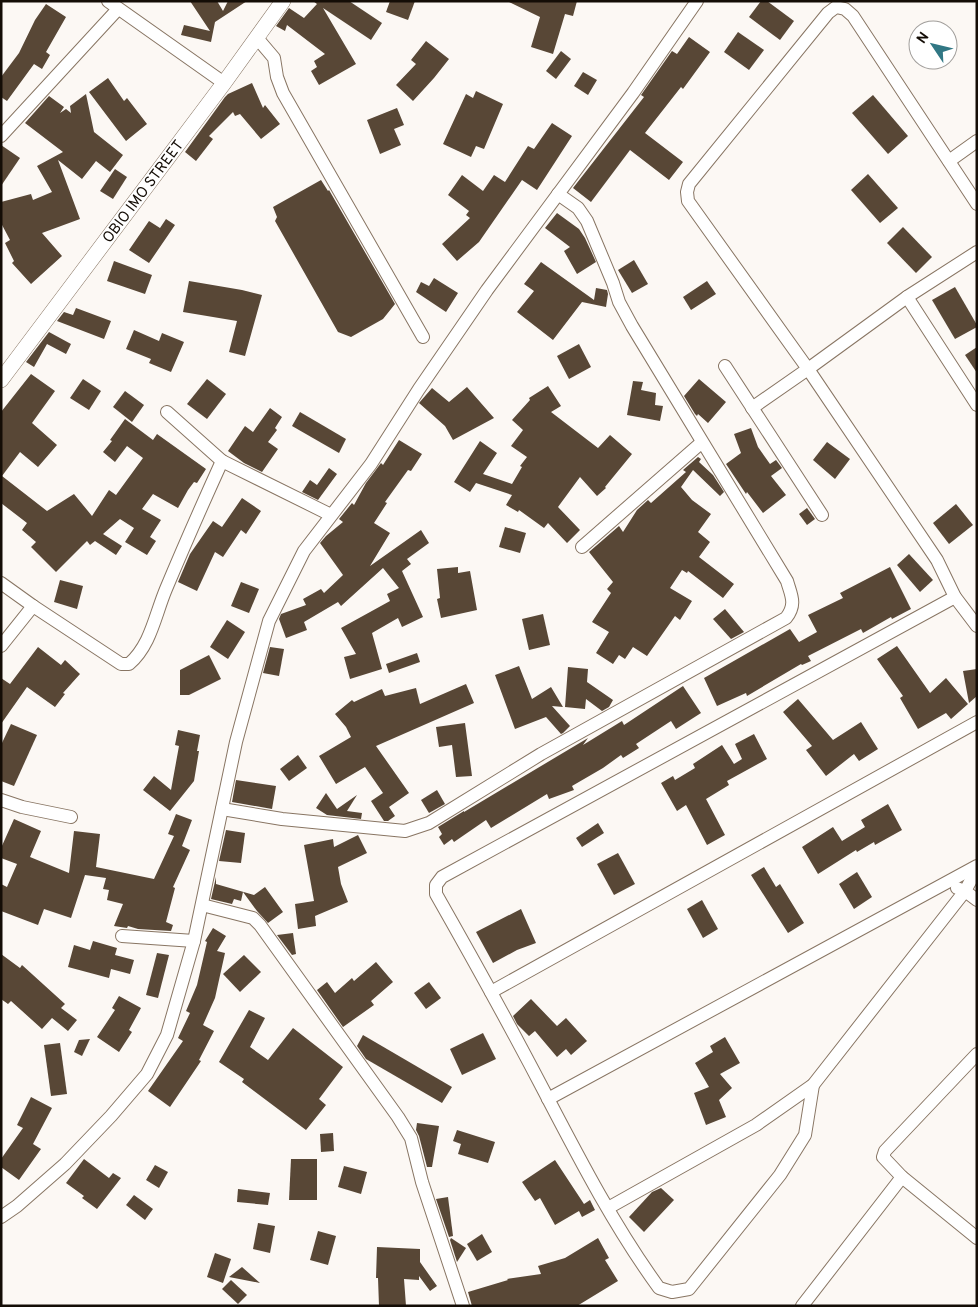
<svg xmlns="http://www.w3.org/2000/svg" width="978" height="1307" font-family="Overpass,sans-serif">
<rect width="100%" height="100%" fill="#fcf8f4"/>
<g fill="#584736">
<polygon points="190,1 217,1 223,11 228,1 247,1 215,22 211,42 181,35 184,25 210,31"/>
<polygon points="313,1 349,1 382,23 371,40 323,8 356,64 319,85 311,71 317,67 314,61 325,54 287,25 285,31 276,26 289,8 304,18 317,4"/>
<polygon points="390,1 415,1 408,20 386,12"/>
<polygon points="507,1 577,1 573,16 565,14 553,54 531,47 540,17"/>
<polygon points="761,1 767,1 794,21 780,40 749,17"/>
<polygon points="46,4 66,17 46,52 50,55 42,69 34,64 7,101 1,97 1,77 19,53 35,20"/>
<polygon points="738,32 764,50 749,70 724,52"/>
<polygon points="689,37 710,52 683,89 681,87 645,133 683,162 669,180 630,150 591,202 573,188 644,97 641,95 672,51 677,54"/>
<polygon points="426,41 449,59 434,78 413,101 396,85 416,64 411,60"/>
<polygon points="561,51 571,59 556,79 546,71"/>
<polygon points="583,72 597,80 588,95 574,86"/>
<polygon points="108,78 124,101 127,98 147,124 126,141 89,92"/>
<polygon points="252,83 263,108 265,105 280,124 261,139 240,114 235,116 233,112 209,136 213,139 196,161 185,152 225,97 228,94"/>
<polygon points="476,91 503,104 484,149 476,146 471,157 443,144 466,94 473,98"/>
<polygon points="86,94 94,132 123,155 110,172 96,161 82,179 58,160 80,219 42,233 62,256 31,284 12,263 14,261 5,243 10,240 1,223 1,202 31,194 33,200 52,192 37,166 63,152 25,123 49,96 64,107 60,113 66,109 71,113 70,106"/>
<polygon points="873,95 908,136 888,154 852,113"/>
<polygon points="397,108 404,125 394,129 401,145 380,154 367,120"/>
<polygon points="552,123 572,136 537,190 522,180 479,242 457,261 442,244 470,218 466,215 469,211 448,195 462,175 483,191 494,175 505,182 528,146 534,149"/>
<polygon points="1,145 20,158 1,186"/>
<polygon points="115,169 127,177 113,199 100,191"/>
<polygon points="868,174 898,208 880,223 851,190"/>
<polygon points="321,180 328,191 329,190 395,304 383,319 351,337 338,332 275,221 277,217 273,207"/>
<polygon points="557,213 579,229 585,238 596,262 577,274 564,251 570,247 545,228"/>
<polygon points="166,219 175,225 149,263 129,250 149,221 160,228"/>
<polygon points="903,227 932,257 916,273 887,243"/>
<polygon points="634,260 648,284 632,293 618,270"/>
<polygon points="114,261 152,275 145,294 107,281"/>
<polygon points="541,262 594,300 596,288 607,290 608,294 606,307 582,302 553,340 517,312 534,291 524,284"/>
<polygon points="434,278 458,293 446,312 416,292 421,282 429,286"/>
<polygon points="189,281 242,290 262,295 245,356 229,352 237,321 183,312"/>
<polygon points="707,281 716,294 691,310 683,297"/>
<polygon points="955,287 977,325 977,327 955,339 932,300"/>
<polygon points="76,308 111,321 104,339 57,321 64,312 73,315"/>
<polygon points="134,330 159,341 162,333 184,342 171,372 149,363 151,359 126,349"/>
<polygon points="49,332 71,344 66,354 47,344 34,367 26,362"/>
<polygon points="579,344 591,367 569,379 557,356"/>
<polygon points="977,347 977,373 965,355"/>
<polygon points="31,374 55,391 32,423 57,445 38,467 20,452 2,476 47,511 74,494 92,516 109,490 116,495 143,458 127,446 115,462 103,452 112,441 110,440 125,419 153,440 157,434 206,469 197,483 194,482 188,490 178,508 153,494 142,509 161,520 150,537 156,541 147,555 125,542 134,528 120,519 103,534 122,546 116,555 95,541 90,545 87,541 56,572 31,547 36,542 22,530 27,523 1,503 1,412"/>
<polygon points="83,379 101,391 89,410 70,398"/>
<polygon points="207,379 226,394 207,419 187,404"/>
<polygon points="699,379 726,402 708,423 698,414 697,416 695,414 684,396"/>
<polygon points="633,381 643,382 641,390 656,393 655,405 663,406 660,421 627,415"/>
<polygon points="548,386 561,406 551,412 598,448 610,435 632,454 605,487 606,488 597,496 580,477 558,507 580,530 567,543 548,523 544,528 519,510 518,512 506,505 512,495 476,483 470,492 454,482 480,441 497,453 483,474 512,484 522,467 520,466 527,457 511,446 523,430 512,420 530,400 529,398"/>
<polygon points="467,387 494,418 453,440 445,426 419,403 432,388 449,402"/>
<polygon points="125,391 144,405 132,422 113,407"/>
<polygon points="270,408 282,417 275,428 277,430 268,442 278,449 262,472 244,463 228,451 245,426 253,432"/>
<polygon points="300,412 346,439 339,453 292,426"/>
<polygon points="751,428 758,447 770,464 776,460 782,468 771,476 786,495 763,513 747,492 746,494 726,464 741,453 734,434"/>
<polygon points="399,440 422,454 411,471 408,470 385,502 387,503 374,523 390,533 370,566 421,530 429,543 407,559 411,564 402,571 423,617 402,627 398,618 372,633 382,669 350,679 344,657 356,654 341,628 390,601 387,594 399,588 383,568 341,606 338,602 304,622 307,630 286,638 279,619 281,614 306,605 303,599 321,589 324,593 343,575 320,543 326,536 343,522 339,519 352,503 354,505 366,483 381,463 383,465"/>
<polygon points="827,442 850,459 835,479 813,460"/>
<polygon points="698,457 701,459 699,462 713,475 724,492 720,496 693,470 681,487 692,500 711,514 698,532 710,542 699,557 734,584 723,598 688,571 687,573 682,570 670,588 692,601 680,620 675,616 647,656 633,647 625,659 619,655 613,664 596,653 609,632 592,622 611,593 607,589 613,582 589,552 619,526 623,532 637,510 648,500 651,503 686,472 683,470"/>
<polygon points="329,468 337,474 318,500 302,492 310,480 317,485"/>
<polygon points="242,498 261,511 246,534 241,530 223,557 215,552 197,591 178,582 190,554 213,521 222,527"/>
<polygon points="956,504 973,525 949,544 933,523"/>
<polygon points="807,508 815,519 807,525 799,514"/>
<polygon points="505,527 526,533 520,553 499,547"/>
<polygon points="909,554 933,580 920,592 897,565"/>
<polygon points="458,567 458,573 470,571 477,610 441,618 437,599 440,598 437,569"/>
<polygon points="890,567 911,609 892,619 891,617 863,633 861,629 808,656 811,661 802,665 801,664 747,696 746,693 717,706 704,678 790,629 799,642 817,632 808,615 843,598 840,593"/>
<polygon points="60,580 83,586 77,609 54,602"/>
<polygon points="241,582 259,589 249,613 231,606"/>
<polygon points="725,609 744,632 731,639 713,619"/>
<polygon points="543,614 550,645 529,650 522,619"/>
<polygon points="227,620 245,632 228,659 210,647"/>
<polygon points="897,646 930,693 946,678 968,704 951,719 946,713 918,729 900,698 903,696 877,659"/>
<polygon points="38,647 61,665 65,660 80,674 63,693 65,694 55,707 27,687 1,724 1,678 10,684"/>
<polygon points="270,647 284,649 279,676 263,673"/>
<polygon points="417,653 420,662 389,673 386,664"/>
<polygon points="209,655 221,679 189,695 180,695 180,670"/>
<polygon points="519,666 532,699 551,687 563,707 552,706 570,726 563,733 561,734 546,717 515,729 495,675"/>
<polygon points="568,667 588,669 587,682 613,700 609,707 602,711 586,699 585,709 565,707"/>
<polygon points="977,669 977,696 969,703 963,671"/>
<polygon points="466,684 474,703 376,746 409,793 389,807 395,816 388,821 384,821 371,801 383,793 365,767 336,784 319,756 351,737 346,727 335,714 352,700 354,702 382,689 385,696 416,688 420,704"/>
<polygon points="683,686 701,713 676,729 671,721 636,744 639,748 623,758 621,755 603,768 572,786 574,790 549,799 547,794 491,828 486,820 454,842 452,839 444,845 439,837 442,834 438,827 464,811 464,812 588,738 583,745 622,721 624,725"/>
<polygon points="798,699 833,740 861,722 878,749 859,761 854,754 826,776 806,750 812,746 783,712"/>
<polygon points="465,723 472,776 456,777 452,745 439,747 436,727"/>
<polygon points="11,724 37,735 14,786 1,781 1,745"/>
<polygon points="178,730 200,735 197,751 199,751 194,781 170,811 143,790 154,776 171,790 179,746 175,745"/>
<polygon points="754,734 767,759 727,781 729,785 706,799 725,835 707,845 686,805 677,811 661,783 673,776 675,780 695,768 693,764 722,745 734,764 742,759 735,744"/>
<polygon points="298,755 307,768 289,781 280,769"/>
<polygon points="236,780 276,786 272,809 232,802"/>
<polygon points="437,790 445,804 429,813 421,800"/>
<polygon points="326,793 337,809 357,795 347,811 362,813 361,819 327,815 316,808"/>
<polygon points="888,804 902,830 875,845 874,842 857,852 856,850 818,874 802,847 833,827 842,841 865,827 861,820"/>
<polygon points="176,814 192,820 182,846 190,850 173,887 175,888 166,922 173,925 171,931 138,929 128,926 127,928 114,926 123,904 107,900 109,890 103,889 106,878 85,875 71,918 44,909 38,925 1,911 1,884 7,887 17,864 1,858 1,848 14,819 41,831 30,857 69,873 74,831 100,834 96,867 154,879 174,836 168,834"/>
<polygon points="598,823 604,833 582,847 576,838"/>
<polygon points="226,830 245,833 241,863 219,861"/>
<polygon points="358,835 367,853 338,867 341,884 348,902 315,916 316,926 298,929 295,904 314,901 304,845 333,839 334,847"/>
<polygon points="618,853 635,884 614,895 597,864"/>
<polygon points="764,867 776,887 780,884 804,923 788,933 751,875"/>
<polygon points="857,872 872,897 854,909 839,884"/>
<polygon points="216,877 216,884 254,895 265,887 283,912 268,923 257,911 243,892 241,901 234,899 232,904 211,899"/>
<polygon points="702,900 718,929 703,938 687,909"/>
<polygon points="521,909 536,943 517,950 493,963 476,932"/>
<polygon points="213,928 226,936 217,951 225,953 215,998 203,1025 214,1031 199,1060 201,1061 170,1107 148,1091 183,1041 178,1038 190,1013 186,1011 197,985 207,942 205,941"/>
<polygon points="293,933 296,954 292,955 277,935"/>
<polygon points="93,941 117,948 115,955 134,960 130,974 111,969 109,978 68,967 74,945 90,950"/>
<polygon points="157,953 169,955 158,998 146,995"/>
<polygon points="1,954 20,968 22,965 65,1004 61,1008 77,1020 68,1031 52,1018 42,1029 11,1001 8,1004 1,999"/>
<polygon points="244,955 261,972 240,992 223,974"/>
<polygon points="376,962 393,982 371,1001 374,1005 343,1027 317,990 327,982 335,993 352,978 354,981"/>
<polygon points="429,982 441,998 426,1009 414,993"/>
<polygon points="119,996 141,1008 129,1030 132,1032 119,1052 97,1037 115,1010 112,1008"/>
<polygon points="531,999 557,1026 566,1018 587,1041 571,1055 566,1049 557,1057 535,1031 529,1036 517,1024 513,1016"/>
<polygon points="249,1010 265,1018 250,1047 268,1060 293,1028 343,1067 319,1099 326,1105 306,1130 242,1082 244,1079 219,1062"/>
<polygon points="483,1033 496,1059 462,1075 450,1049"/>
<polygon points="363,1035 452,1087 442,1103 366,1059 357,1046"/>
<polygon points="725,1037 740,1063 720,1074 732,1088 719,1100 726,1117 706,1125 694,1093 709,1087 695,1063 713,1052 710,1046"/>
<polygon points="90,1039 82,1056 74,1052 79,1040"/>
<polygon points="60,1043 67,1094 51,1096 44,1045"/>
<polygon points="31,1097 52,1108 33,1144 41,1149 19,1180 1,1167 1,1159 23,1128 17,1125"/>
<polygon points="417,1123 439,1126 432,1167 427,1167 419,1136 416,1130"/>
<polygon points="457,1130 495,1142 488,1163 458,1154 461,1144 453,1141"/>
<polygon points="333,1133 334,1151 321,1152 320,1134"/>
<polygon points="84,1159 109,1178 113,1173 121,1178 97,1209 82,1198 84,1196 66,1183"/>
<polygon points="291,1159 317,1159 317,1200 289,1200"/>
<polygon points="555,1160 584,1204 590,1200 595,1210 582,1217 579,1211 555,1225 540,1198 535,1201 522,1182"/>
<polygon points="155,1165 168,1172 159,1188 146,1180"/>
<polygon points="344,1166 367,1172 361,1194 338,1187"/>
<polygon points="661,1188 674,1200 644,1232 629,1217 652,1192"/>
<polygon points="238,1189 270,1193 268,1205 237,1202"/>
<polygon points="134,1195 153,1209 145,1220 126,1205"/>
<polygon points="448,1197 453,1236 449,1237 436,1199"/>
<polygon points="258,1223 275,1226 270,1253 253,1249"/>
<polygon points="318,1231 336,1236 328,1265 310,1260"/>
<polygon points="482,1234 492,1252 477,1261 467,1244"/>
<polygon points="451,1238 466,1248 457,1262 450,1240"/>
<polygon points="598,1238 609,1258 605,1260 618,1281 577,1306 472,1306 468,1292 508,1280 507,1279 541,1274 538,1266 565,1258"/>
<polygon points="377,1247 420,1249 420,1262 437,1286 430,1291 419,1276 419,1280 404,1279 406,1306 379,1306 378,1278 376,1278"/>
<polygon points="215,1253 231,1259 223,1283 207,1277"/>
<polygon points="242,1267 260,1283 229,1277"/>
<polygon points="231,1280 247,1295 238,1304 222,1289"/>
</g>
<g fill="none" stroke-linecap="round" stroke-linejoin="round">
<g stroke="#887563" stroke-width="14">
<g id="minor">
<polyline points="108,1 224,83"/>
<polyline points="257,38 274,58 277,77 283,93 423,337"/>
<polyline points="1,136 118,9"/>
<polyline points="949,161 977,141"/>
<polyline points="977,252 907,297 808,369 937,560 955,597 977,626"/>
<polyline points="907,297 977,405"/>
<polyline points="725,366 822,515"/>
<polyline points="752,408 808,369 688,201 687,192 689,184 828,13 836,7 845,9 853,16 977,204"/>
<polyline points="167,412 222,461 331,515"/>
<polyline points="582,547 701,443"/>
<path d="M1,583L33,606L121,664H129C151,645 155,615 166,589C184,546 203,503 222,461"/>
<polyline points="1,646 33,606"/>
<polyline points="1,800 22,807 71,817"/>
<path d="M222,809L282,819L405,831L429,823L541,754L786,618C797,604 791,595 787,581L632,326L619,302L613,283L587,221L578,208L558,194"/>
<polyline points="957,888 965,891 977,900"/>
<polyline points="202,905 253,918 260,925 398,1117 411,1138 422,1182 463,1306"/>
<polyline points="122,936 194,941"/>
<polyline points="491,992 977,722"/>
<polyline points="977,1054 885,1151 883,1157 902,1177 977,1238"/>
<path d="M813,1085L805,1135L780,1175L689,1289L672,1292L659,1288C614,1226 579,1158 544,1091C509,1024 473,959 436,894V885L442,877L955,597"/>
<polyline points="548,1099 977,866"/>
<polyline points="608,1208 756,1125 813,1085 965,891 977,869"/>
<polyline points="1,1217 17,1206 65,1164 111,1116 147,1074 167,1035 194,941 236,742 269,621 304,551 371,464 419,389 487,290 633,93 697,1"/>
<polyline points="802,1306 902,1177"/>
</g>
</g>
<g stroke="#887563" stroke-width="16">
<g id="tertiary">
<path id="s1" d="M1,380L224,83L283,1"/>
</g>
</g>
<use href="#minor" stroke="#fff" stroke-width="12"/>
<use href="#tertiary" stroke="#fff" stroke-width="15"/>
</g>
<g text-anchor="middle" stroke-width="5" stroke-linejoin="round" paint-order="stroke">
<g font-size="15" fill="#140d06" stroke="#fff">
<text dy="5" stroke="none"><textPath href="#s1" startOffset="236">OBIO IMO STREET</textPath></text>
</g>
</g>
<rect width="978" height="1307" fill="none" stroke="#140d06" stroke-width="5"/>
<g transform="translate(933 45) rotate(305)"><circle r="24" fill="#ffffff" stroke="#a19e9b"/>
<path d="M0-4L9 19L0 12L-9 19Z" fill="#317784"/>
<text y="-8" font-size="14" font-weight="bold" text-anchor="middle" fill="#140d06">N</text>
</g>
</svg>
